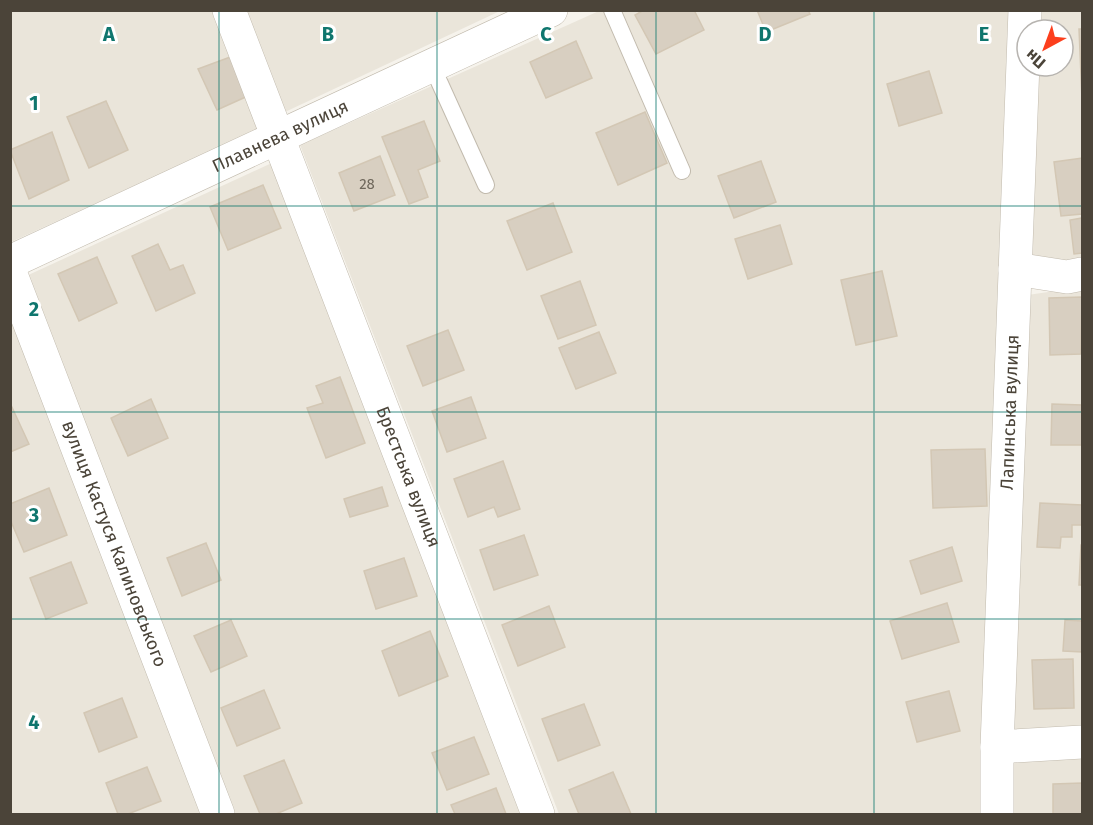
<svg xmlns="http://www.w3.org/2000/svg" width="1093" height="825" font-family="'Fira Sans',sans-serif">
<rect width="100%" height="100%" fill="#f6f3ec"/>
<g fill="#eae5da" fill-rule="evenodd">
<polygon points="10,11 222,11 266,126 11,242"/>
<polygon points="247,11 500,11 285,112"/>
<polygon points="599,11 1012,11 986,814 559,814 300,145"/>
<path d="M1027,11H1082V276L1016,287ZM1027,30H1063V66H1027Z"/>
<polygon points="276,161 524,814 231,814 24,277"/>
<polygon points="11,282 213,814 11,814"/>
<polygon points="1082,287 1082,734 1005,741 1021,296"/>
<polygon points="1082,748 1082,814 1005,814 1004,752"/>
</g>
<g fill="#d8cfc1" stroke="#d3c7b4" stroke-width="1.5">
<polygon points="644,10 694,10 704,30 656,54 635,15"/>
<polygon points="757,10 808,10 810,14 766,32"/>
<polygon points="1079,29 1082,29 1082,99"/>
<polygon points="576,41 592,78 546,98 530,62"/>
<polygon points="233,56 250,95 217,110 198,69"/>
<polygon points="929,71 942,113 899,126 887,84"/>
<polygon points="106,101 128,150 89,168 67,117"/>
<polygon points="645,112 667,163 618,185 596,133"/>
<polygon points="424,121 440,161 418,170 428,197 409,204 382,137"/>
<polygon points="52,132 69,180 29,199 10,150"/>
<polygon points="380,156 395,195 354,211 339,173"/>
<polygon points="1082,158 1082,214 1061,216 1054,162"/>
<polygon points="761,161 776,202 734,218 718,176"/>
<polygon points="263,185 281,228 228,250 210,207"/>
<polygon points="553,203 572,252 527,270 507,221"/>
<polygon points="1082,218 1082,253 1074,254 1070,220"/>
<polygon points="780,225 792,264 748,279 735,239"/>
<polygon points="158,244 170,270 183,265 195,293 156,311 132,256"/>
<polygon points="97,257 117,303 79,321 58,274"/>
<polygon points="882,271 897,336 856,345 841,280"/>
<polygon points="580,281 596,325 558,339 541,296"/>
<polygon points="1082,297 1081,354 1050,355 1049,298"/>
<polygon points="448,330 464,370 423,386 407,346"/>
<polygon points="599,332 616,373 576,389 559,348"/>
<polygon points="340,377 365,443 326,458 307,408 323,403 316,386"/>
<polygon points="471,397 486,438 447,452 432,411"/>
<polygon points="151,399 168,438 128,456 111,418"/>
<polygon points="10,403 29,444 10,452"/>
<polygon points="1052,404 1082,405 1082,445 1051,445"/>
<polygon points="985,449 987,506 933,508 931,450"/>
<polygon points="503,461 520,509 498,517 494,507 468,517 454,479"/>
<polygon points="382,487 388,506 350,517 344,499"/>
<polygon points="49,488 67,535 24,552 10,519 10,504"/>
<polygon points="1040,503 1082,505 1082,525 1072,525 1072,537 1061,537 1060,548 1037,547"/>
<polygon points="524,535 538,575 494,590 480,550"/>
<polygon points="206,543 221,580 182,596 167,558"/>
<polygon points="1081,545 1082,545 1082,585 1079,585"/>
<polygon points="952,547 962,581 921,594 910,561"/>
<polygon points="404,558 417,596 376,609 364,571"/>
<polygon points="71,562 87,603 46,619 30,578"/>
<polygon points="947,603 959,642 902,659 890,621"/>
<polygon points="549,606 565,647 518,666 502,625"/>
<polygon points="231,620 247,656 211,672 194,636"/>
<polygon points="1065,620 1082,621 1082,652 1063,651"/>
<polygon points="430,631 448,676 399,696 382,651"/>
<polygon points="1073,659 1074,708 1034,709 1032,660"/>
<polygon points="264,690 280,728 237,746 221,708"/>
<polygon points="949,691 960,731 917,742 906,702"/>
<polygon points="122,698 137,737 99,752 84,713"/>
<polygon points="584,704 600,745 558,761 542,719"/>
<polygon points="474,737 489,774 447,790 432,753"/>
<polygon points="284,760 302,803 276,814 260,814 244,776"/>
<polygon points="147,767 161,801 128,814 118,814 106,783"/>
<polygon points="613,772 631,814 579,814 569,790"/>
<polygon points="1082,783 1082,814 1053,814 1053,784"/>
<polygon points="496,788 506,814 455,814 451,805"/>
</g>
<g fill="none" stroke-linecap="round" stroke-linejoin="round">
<g stroke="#c2bbae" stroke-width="18">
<g id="lane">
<polyline points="612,10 682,171"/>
<polyline points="432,66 486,185"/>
</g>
</g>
<g stroke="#c2bbae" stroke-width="34">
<g id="street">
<path id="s1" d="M229,10L538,814"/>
<path id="s2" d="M10,262L551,10"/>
<polyline points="1015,269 1067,277 1082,274"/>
<path id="s3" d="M10,272L218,814"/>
<polyline points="997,747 1082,742"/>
<path id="s4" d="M997,814V747L1025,10"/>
</g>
</g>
<use href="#lane" stroke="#fff" stroke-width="16"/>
<use href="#street" stroke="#fff" stroke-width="33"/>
</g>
<path fill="none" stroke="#0f766e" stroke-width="1.5" stroke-opacity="0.55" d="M219,10V814M437,10V814M656,10V814M874,10V814M10,206H1082M10,412H1082M10,619H1082"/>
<g text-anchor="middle" stroke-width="6" stroke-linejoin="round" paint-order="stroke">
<g font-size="15" fill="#6e675b">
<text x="367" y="189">28</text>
</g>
<g font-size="18" fill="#4b4439" stroke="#fff">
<text dy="6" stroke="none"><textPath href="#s2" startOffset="298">Плавнева вулиця</textPath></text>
<text dy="6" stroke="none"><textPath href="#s4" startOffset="402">Лапинська вулиця</textPath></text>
<text dy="6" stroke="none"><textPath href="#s1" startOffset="500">Брестська вулиця</textPath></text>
<text dy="6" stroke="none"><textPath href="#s3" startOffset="291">вулиця Кастуся Калиновського</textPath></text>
</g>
</g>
<g font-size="20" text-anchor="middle" font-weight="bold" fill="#0f766e" stroke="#fff" stroke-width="6" stroke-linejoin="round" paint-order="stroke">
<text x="109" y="41">A</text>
<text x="328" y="41">B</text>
<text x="546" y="41">C</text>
<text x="765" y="41">D</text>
<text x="984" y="41">E</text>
<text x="34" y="110">1</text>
<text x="34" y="316">2</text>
<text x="34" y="522">3</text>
<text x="34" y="729">4</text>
</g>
<rect width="1093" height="825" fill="none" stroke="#4b4439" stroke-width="24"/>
<g transform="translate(1045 48) rotate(221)"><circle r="28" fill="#ffffff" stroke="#b7b4b0" stroke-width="1.5"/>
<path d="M0-4.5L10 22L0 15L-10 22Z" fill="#fc3f1d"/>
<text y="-9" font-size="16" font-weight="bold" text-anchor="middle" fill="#4b4439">Пн</text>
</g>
</svg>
